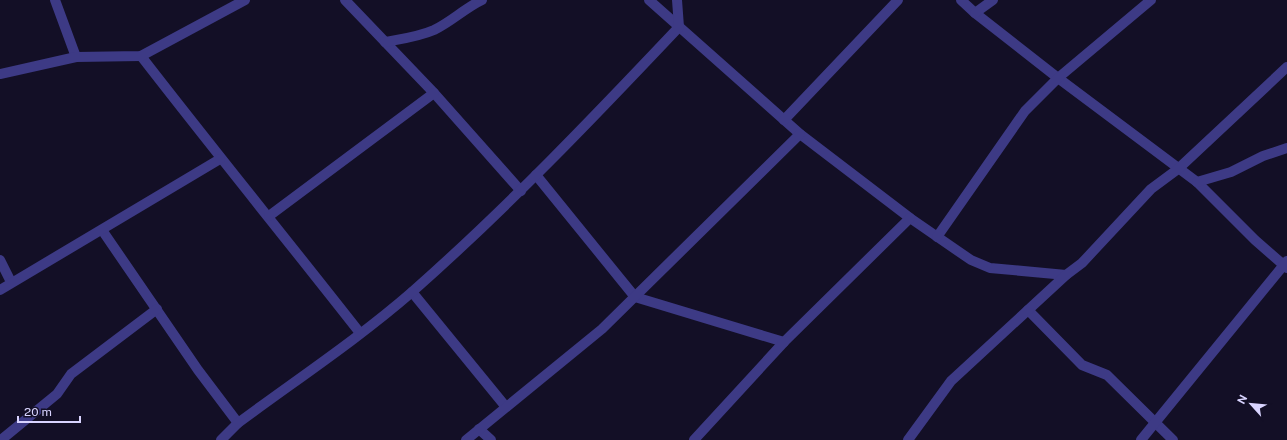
<svg xmlns="http://www.w3.org/2000/svg" width="1287" height="440" font-family="'Public Sans',sans-serif">
<rect width="100%" height="100%" fill="#130f26"/>
<g fill="none" stroke-linecap="round" stroke-linejoin="round">
<g stroke="#3d3a85" stroke-width="10">
<polyline points="55,0 76,57"/>
<polyline points="345,0 434,93 521,191"/>
<polyline points="649,0 800,134 910,218 971,260 990,268 1066,275"/>
<polyline points="961,0 975,13 1058,78 1197,182 1255,240 1287,268"/>
<polyline points="975,13 993,0"/>
<path d="M385,42C401,39 418,37 434,30C451,22 465,8 482,0"/>
<path d="M141,56C213,149 287,240 360,333"/>
<polyline points="0,74 76,57 141,56 245,0"/>
<polyline points="784,120 898,0"/>
<polyline points="536,175 635,297 784,342"/>
<polyline points="1197,182 1231,172 1263,156 1287,148"/>
<polyline points="269,216 434,93"/>
<polyline points="102,230 198,370 238,423"/>
<polyline points="937,237 1025,111 1058,78 1151,0"/>
<polyline points="0,260 11,282"/>
<polyline points="0,290 220,159"/>
<polyline points="412,292 506,407"/>
<polyline points="1028,310 1082,365 1107,375 1173,440"/>
<polyline points="479,429 491,440"/>
<polyline points="1,440 57,394 71,374 157,309"/>
<path d="M221,440L238,423C296,380 358,339 412,292C506,209 593,118 679,27L677,0"/>
<polyline points="466,440 602,329 800,134"/>
<polyline points="694,440 784,342 910,218"/>
<polyline points="908,440 951,381 1066,275 1082,263 1151,189 1178,169 1287,67"/>
<polyline points="1141,440 1287,261"/>
</g>
</g>
<g transform="translate(1251 404) rotate(297)" stroke="#130f26" stroke-width="3" paint-order="stroke">
<path d="M0-3L7 15L0 10L-7 15Z" fill="#d9d4ff"/>
<text y="-6" font-size="11" font-weight="bold" text-anchor="middle" fill="#d9d4ff">N</text>
</g>
<path d="M18 416v6h62v-6" fill="none" stroke="#d9d4ff" stroke-width="2"/>
<text x="24" y="416" font-size="12" fill="#d9d4ff" stroke="#130f26" stroke-width="3" paint-order="stroke">20 m</text>
</svg>
